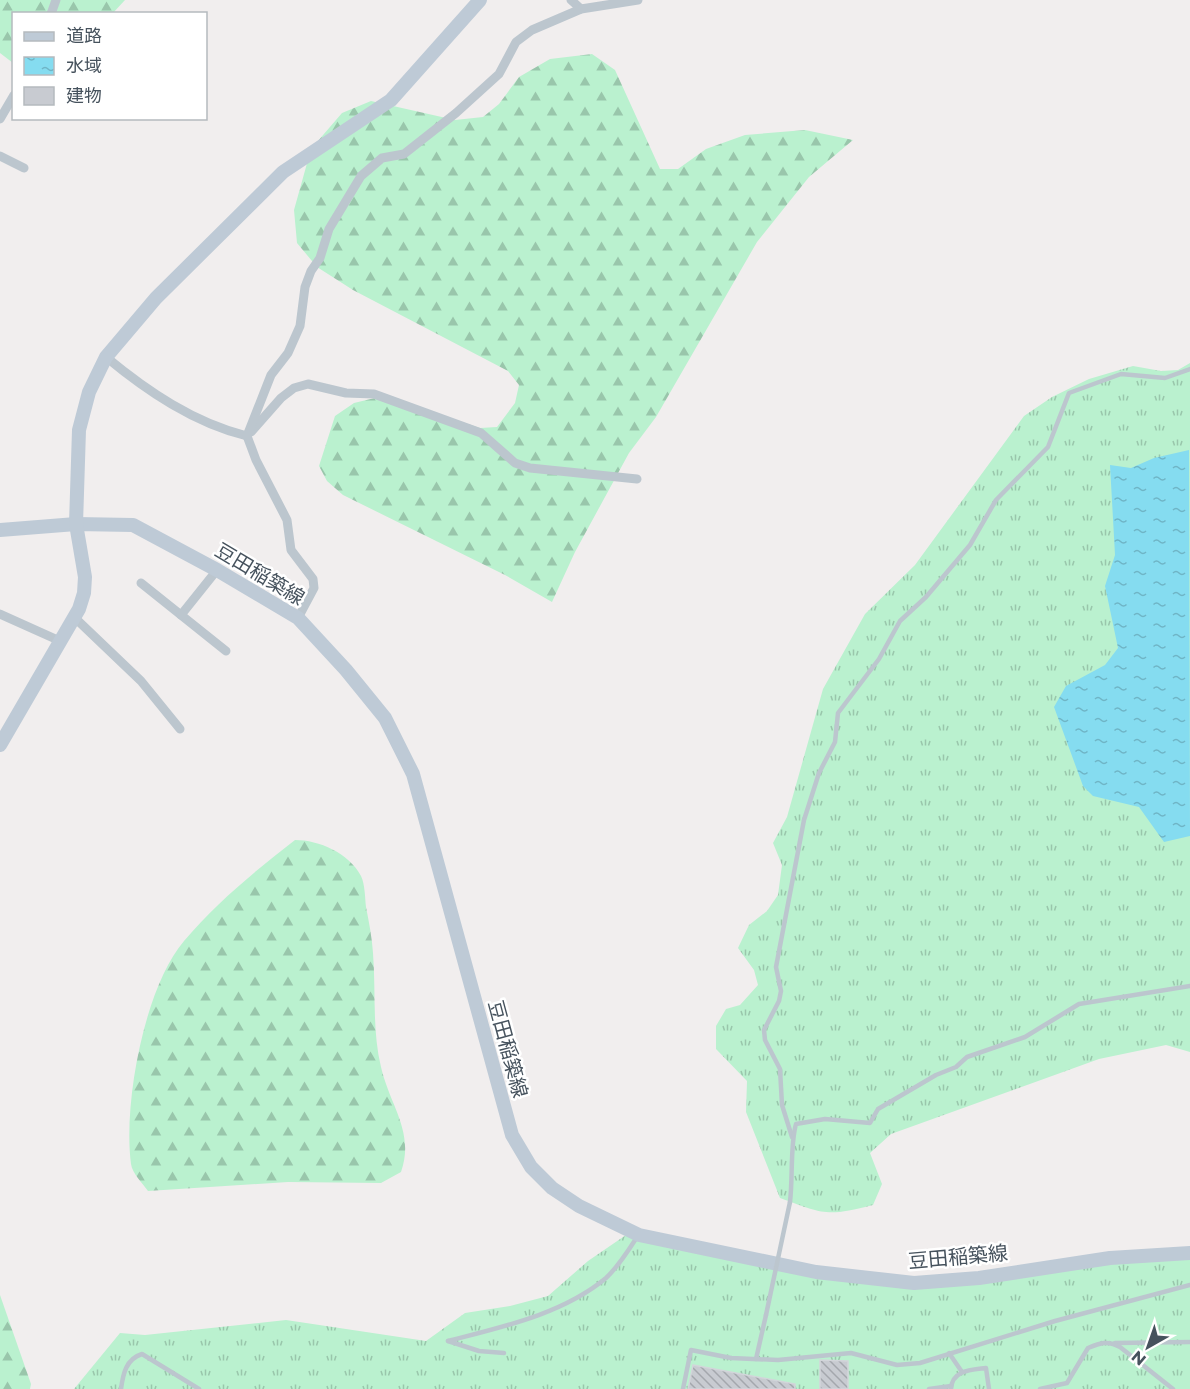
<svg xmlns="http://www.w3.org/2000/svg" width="1190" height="1389" font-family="Montserrat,'Noto Sans JP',sans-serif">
<defs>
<pattern id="grass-tufts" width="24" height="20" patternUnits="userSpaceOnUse" patternTransform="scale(1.5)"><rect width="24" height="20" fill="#baf1cf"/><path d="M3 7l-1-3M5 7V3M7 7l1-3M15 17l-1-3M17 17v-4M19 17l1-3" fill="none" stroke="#99c6ab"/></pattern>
<pattern id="forest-firs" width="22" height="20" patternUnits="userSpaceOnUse" patternTransform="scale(1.5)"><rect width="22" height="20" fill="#baf1cf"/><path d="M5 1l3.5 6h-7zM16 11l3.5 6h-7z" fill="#99c6ab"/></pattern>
<pattern id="water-ripples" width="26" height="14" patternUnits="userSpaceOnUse" patternTransform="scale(1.5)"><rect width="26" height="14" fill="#85dcf0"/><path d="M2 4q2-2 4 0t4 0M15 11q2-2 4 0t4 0" fill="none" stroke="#6fb5c6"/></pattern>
<pattern id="building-back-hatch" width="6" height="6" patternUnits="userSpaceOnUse" patternTransform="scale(1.5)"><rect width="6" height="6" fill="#c8cbd1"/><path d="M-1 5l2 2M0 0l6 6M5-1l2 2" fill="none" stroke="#a4a7ad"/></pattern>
</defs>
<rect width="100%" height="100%" fill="#f1eeee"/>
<g fill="url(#grass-tufts)">
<path d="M1190,363V1052L1166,1045L1099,1059L891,1134L870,1153L882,1184L873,1205C826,1217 824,1214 780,1198L746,1112L747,1081L716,1049V1026L726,1009L740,1005L758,985L754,970L738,948L749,925L767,911L778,895L782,865L773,843L787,817L823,689L865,614L915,565L1024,416L1052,397L1089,379L1133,366L1161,371L1178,370Z"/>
<polygon points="626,1235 913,1289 1118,1262 1190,1258 1190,1389 74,1389 120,1333 145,1335 286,1320 426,1341 465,1313 510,1306 548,1296 588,1261"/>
</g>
<g fill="url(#forest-firs)">
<polygon points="0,0 125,0 113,13 14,14 13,63 0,53"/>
<polygon points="592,54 615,70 660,169 678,169 706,149 745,135 805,130 853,140 809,177 757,242 656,417 629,453 575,552 552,602 505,575 343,495 327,481 319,466 335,416 354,403 383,396 480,428 497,427 515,403 519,385 508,371 353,290 317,267 297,243 294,210 311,149 342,113 371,101 455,120 483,117 499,104 519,77 550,59"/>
<path d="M295,840C319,840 349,853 361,876C365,884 365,898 366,907C369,922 372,938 373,953C376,991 372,1030 381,1067C390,1106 415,1132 401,1172L381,1183L288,1182L148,1191C143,1184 132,1173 131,1164C123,1105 144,988 184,941C216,903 255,871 295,840Z"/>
<polygon points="0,1295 31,1384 30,1389 0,1389"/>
</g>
<polygon fill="url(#water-ripples)" points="1189,450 1190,836 1164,842 1139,807 1093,796 1083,786 1054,707 1066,686 1105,665 1118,648 1105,586 1115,555 1110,465 1131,468 1154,458"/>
<g fill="url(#building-back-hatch)" stroke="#d2d5da" stroke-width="1.5">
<polygon points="820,1360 848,1361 848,1389 820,1389"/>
<polygon points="693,1365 795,1384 795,1389 688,1389"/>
</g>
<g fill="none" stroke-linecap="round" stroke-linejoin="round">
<g stroke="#bcc6ce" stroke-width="4.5">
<polyline points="792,1137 782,1105 780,1069 765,1040 764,1030 779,1001 781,991 776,967 804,820 819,773 835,742 838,713 879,659 900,621 926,597 970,545 996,500 1048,447 1069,393 1121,374 1165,378 1190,369"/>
<path d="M790,1202C793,1177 790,1145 796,1124L825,1119L870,1123L878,1109L936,1075L956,1067L967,1057L1025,1037L1079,1004L1190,986"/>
<path d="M448,1341C502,1327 563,1314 606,1278C618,1267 628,1251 637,1237"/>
<polyline points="448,1341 479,1351 504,1353"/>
<polyline points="1115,1343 1190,1342"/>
<polyline points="949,1353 962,1372"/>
<polyline points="756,1359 766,1315"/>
<path d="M121,1389C123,1374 126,1359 142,1354L199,1389"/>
<polyline points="683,1389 691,1350 731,1358 778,1360 851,1353 897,1365 920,1363 1055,1321 1190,1285"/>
<polyline points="929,1389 951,1386"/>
<path d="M951,1389C952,1370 971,1370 986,1368L989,1389"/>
<path d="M1040,1389L1067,1383L1088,1348C1100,1343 1108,1340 1120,1347L1173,1389"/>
</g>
<g stroke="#bcc6ce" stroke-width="9">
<polyline points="571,0 581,9"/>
<polyline points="51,14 56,0"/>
<polyline points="0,119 14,95"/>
<polyline points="0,156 24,168"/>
<path d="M106,357C147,391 194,423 247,436"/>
<polyline points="251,432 281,398 294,388 308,384 346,393 374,394 481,433 515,463 530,468 637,479"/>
<polyline points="141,583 226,651"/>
<polyline points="0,614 60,641"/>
<polyline points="181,615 217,570"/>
<polyline points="74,617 141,681 180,729"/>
<polyline points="298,618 314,588 313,579 291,550 287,520 256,460 247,436 271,375 288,353 300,326 305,287 311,271 320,258 329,229 361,176 382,158 404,154 456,113 499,74 516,42 532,30 581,9 638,0"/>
</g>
<g stroke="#becad6" stroke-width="14">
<polyline points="0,530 76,524 133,525 217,570 298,618 346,670 385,718 413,774 512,1135 531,1167 552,1188 579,1206 639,1235 816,1272 914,1283 979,1278 1110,1258 1190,1253"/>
<polyline points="0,745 79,609 84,593 85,577 76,524 79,430 89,392 106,357 156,298 283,172 391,100 480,0"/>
</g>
<polyline stroke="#bcc6ce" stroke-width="4.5" points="766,1315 790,1202"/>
</g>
<g text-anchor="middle" stroke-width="5" stroke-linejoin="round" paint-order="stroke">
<g font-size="20" fill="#46525d" stroke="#fff">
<text transform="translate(260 574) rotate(31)" y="7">豆田稲築線</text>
<text transform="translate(508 1049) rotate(75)" y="7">豆田稲築線</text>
<text transform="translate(958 1257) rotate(-5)" y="7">豆田稲築線</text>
</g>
</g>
<rect x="12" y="12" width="195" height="108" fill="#ffffff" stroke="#b5babe" stroke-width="1.5"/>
<rect x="24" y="32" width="30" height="9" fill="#becad6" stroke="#b5babe" stroke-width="1.5"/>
<text x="66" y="42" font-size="18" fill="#46525d">道路</text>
<rect x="24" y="57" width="30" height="18" fill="url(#water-ripples)" stroke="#b5babe" stroke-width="1.5"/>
<text x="66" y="72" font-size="18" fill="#46525d">水域</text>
<rect x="24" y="87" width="30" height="18" fill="#c8cbd1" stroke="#b5babe" stroke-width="1.5"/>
<text x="66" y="102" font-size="18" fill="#46525d">建物</text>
<g transform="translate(1148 1347) rotate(220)" stroke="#ffffff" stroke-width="4.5" paint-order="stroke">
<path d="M0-4.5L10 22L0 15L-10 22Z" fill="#46525d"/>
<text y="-9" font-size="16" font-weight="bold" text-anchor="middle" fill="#46525d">N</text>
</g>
</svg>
